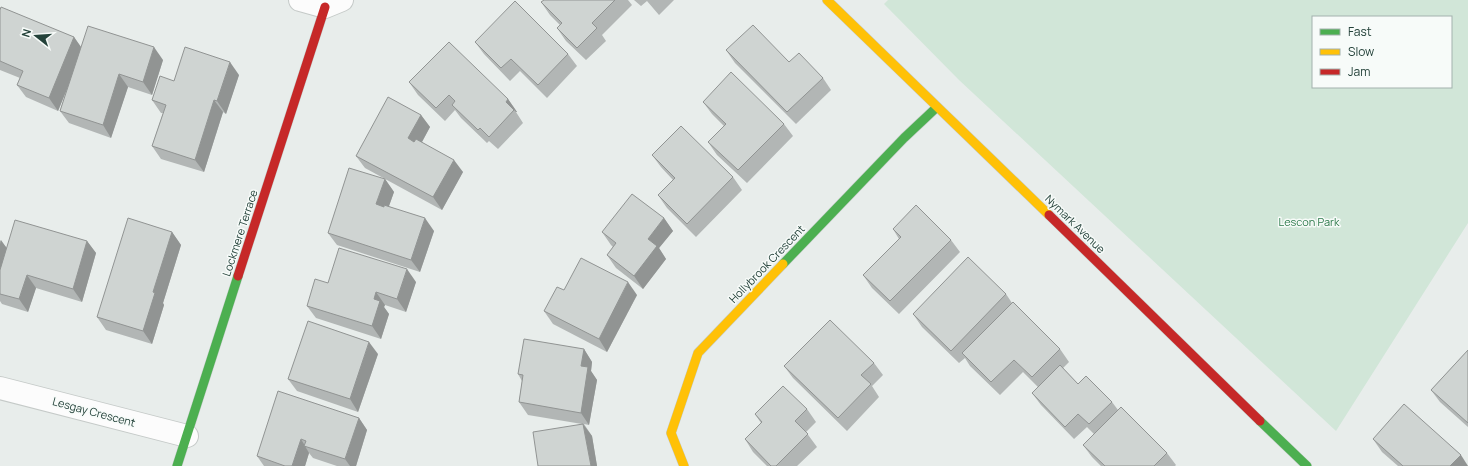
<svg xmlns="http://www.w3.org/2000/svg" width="1468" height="466" font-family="Manrope,sans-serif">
<rect width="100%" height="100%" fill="#e8edeb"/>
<path fill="#d1e6d8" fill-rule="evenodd" d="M888,0H1468V223L1336,431L959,80L884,4ZM1313,17H1451V87H1313Z"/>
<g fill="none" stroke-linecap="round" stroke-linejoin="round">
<g stroke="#c5cac8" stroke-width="24">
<g id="street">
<polyline points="300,0 325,7 342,0"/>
<polyline points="0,388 187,436"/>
</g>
</g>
<g stroke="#c3cbc8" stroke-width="10">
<g id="fast">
<polyline points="783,264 904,138 937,107"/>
<polyline points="1260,421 1307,466"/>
<polyline points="177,466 238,276"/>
</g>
</g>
<g stroke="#c3cbc8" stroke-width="10">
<g id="slow">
<polyline points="827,0 1049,215"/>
<polyline points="684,466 671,433 698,353 783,264"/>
</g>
</g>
<g stroke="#c3cbc8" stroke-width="10">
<g id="jam">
<polyline points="1049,215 1260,421"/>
<polyline points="238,276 325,7"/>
</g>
</g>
<use href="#street" stroke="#fcfcfc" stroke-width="22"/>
<use href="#fast" stroke="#4caf50" stroke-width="9"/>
<use href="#slow" stroke="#ffc107" stroke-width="9"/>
<use href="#jam" stroke="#c62828" stroke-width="9"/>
</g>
<g fill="#b2b6b5">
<polygon points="544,0 628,0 632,5 602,35 606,41 586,60 566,41 557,28 560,25 550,15 541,2"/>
<polygon points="634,0 674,0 659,15 647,1 641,6"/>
<polygon points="0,10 74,37 81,47 163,60 152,95 128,87 111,138 69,123 60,111 67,89 58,111 26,97 17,85 20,78 0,70"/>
<polygon points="475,42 568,54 577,66 547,98 520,71 510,81 484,54"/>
<polygon points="726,50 789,62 823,78 831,90 796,124 735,63"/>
<polygon points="239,75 226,114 223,112 204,172 161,159 152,146 163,113 161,113 152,100 174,81"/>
<polygon points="409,82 508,99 517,112 516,112 523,123 498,149 489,141 487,143 461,118 455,110 445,121 418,95"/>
<polygon points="703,102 784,124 793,136 747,183 717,155 708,142 724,126 712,114"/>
<polygon points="421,115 430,127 422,142 463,172 442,210 365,168 356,156"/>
<polygon points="652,155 733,177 742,190 696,237 667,208 658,195 673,180 661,167"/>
<polygon points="385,179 394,192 389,206 434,231 420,272 337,245 328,233"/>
<polygon points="664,218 673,231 659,248 666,259 643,289 616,268 607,255 613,247 611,245 602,232"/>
<polygon points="893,229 951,240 960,252 899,314 872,288 863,275 899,239"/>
<polygon points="172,232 181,245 163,303 164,305 152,344 106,330 97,317"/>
<polygon points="0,240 7,248 87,241 96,253 82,302 36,288 28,312 2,304 0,301"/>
<polygon points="416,282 406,312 385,305 384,307 389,314 381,339 316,318 307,306 328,283"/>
<polygon points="1006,294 1012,303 1060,349 1069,362 1063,368 1078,384 1112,402 1118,410 1167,453 1176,465 1175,466 1101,466 1092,457 1083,445 1094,434 1087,427 1074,439 1041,405 1032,393 1038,387 1023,372 1000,395 970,366 965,358 959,363 922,327 913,314"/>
<polygon points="637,295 607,352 553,324 544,311"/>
<polygon points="584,349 592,362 591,371 597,380 589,425 584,424 592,436 597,466 538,466 582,424 528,415 519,402 522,381 518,374"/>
<polygon points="1468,350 1468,427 1440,402 1431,390"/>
<polygon points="378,354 358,412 297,391 288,379"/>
<polygon points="874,363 883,375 872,386 879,397 847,431 793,378 784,366"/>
<polygon points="807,409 816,422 806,432 817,447 797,466 767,466 753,452 745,439 761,423 755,414"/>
<polygon points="359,418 367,430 356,466 337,466 313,458 309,453 305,466 264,466 257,456"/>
<polygon points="1373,439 1468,466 1398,466 1382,452"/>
</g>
<g fill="#919493">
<polygon points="74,37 83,50 58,111 49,98"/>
<polygon points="154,47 163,60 152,95 143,82"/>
<polygon points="230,62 239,75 226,114 217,101"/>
<polygon points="119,74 128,87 111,138 103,125"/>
<polygon points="508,99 517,112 516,112 506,102"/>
<polygon points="214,100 223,112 204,172 195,160"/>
<polygon points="421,115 430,127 417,151 408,138"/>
<polygon points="454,160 463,172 442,210 433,197"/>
<polygon points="385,179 394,192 385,217 376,204"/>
<polygon points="425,218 434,231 420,272 411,260"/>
<polygon points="664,218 673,231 659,248 666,259 643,289 634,276 648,239"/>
<polygon points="172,232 181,245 163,303 164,305 152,344 143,331 153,292"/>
<polygon points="1,240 10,253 0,285 0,244"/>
<polygon points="87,241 96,253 82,302 73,289"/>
<polygon points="407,269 416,282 406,312 397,299"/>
<polygon points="27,275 36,288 28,312 19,299"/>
<polygon points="628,282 637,295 607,352 599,339"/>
<polygon points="376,292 385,305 384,307 389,314 381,339 372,326 374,299"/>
<polygon points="369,342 378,354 358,412 350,399"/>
<polygon points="584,349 592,362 591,371 597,380 589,425 581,413 581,366"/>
<polygon points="359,418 367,430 356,466 350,466 345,459"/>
<polygon points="583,424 592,436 597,466 591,466"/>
<polygon points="301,439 309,453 305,466 292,466"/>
<polygon points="1461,455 1468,466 1450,466"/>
</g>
<g fill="#cfd4d2" stroke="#919493">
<polygon points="544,0 615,0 592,23 597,28 577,48 557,28 562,23 541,2"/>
<polygon points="515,1 568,54 538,85 511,59 501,68 475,42"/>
<polygon points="1,7 74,37 49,98 17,85 23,71 0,61 0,10"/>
<polygon points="753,25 789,62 799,53 823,78 787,112 726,50"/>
<polygon points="88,26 154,47 143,82 119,74 103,125 60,111"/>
<polygon points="449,42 508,99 506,102 514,110 489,137 480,128 478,130 452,105 455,101 449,95 436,108 409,82"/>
<polygon points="185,47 230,62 217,101 214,100 195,160 152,146 166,105 152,100 160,76 174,81"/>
<polygon points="731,72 784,124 738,170 708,142 726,124 703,102"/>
<polygon points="388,97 421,115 408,138 414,142 416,139 454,160 433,197 356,156"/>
<polygon points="681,126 733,177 687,224 658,195 675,178 652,155"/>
<polygon points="349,168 385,179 376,204 384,207 384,205 425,218 411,260 328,233"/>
<polygon points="632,194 664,218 648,239 657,246 634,276 607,255 616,243 602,232"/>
<polygon points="916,205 951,240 890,301 863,275 901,237 893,229"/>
<polygon points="128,218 172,232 153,292 155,293 143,331 97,317"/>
<polygon points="15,220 87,241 73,289 27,275 19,299 0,294 0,270"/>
<polygon points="339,248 407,269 397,299 376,292 374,299 380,301 372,326 307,306 315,279 328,283"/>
<polygon points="968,257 1006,294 951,351 913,314"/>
<polygon points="581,258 628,282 599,339 544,311 557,287 564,290"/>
<polygon points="1013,302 1060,349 1032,377 1014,360 991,382 962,353"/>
<polygon points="830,320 874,363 861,375 871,384 838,418 784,366"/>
<polygon points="308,321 369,342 350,399 288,379"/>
<polygon points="524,339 584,349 581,366 588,367 581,413 519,402 523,375 518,374"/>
<polygon points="1468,350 1468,423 1431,390"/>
<polygon points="1060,365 1078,384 1086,376 1112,402 1089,424 1078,414 1065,427 1032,393"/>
<polygon points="783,386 807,409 795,421 808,434 776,466 771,466 745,439 762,422 755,414"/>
<polygon points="278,391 359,418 345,459 304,446 306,441 301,439 292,466 285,466 257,456"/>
<polygon points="1404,404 1461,455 1450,466 1403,466 1373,439"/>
<polygon points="1121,407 1167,453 1154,466 1105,466 1083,445"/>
<polygon points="583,424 591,466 538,466 533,432"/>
</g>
<g text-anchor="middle" stroke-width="3" stroke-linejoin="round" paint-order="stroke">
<g font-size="11" fill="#2d7a4b" stroke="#f7fbf9">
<text x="1309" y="226">Lescon Park</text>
</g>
<g font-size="11" fill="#24423a" stroke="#f7fbf9">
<text transform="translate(1075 224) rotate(44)" y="4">Nymark Avenue</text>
<text transform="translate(240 233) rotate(-72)" y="4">Lockmere Terrace</text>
<text transform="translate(767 264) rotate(-46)" y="4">Hollybrook Crescent</text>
<text transform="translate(94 412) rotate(15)" y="4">Lesgay Crescent</text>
</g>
</g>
<rect x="1312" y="16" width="140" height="72" fill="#f7fbf9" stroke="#a3b1ad"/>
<rect x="1320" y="29" width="20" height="6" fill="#4caf50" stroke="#a3b1ad"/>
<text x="1348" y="36" font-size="12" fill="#24423a">Fast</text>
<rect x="1320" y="49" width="20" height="6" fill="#ffc107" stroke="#a3b1ad"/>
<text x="1348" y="56" font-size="12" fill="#24423a">Slow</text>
<rect x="1320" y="69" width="20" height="6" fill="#c62828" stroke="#a3b1ad"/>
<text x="1348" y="76" font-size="12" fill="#24423a">Jam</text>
<g transform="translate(36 36) rotate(287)" stroke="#f7fbf9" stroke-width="3" paint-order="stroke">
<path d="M0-3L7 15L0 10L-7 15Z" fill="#24423a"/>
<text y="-6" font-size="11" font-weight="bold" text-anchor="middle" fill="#24423a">N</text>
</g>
</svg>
